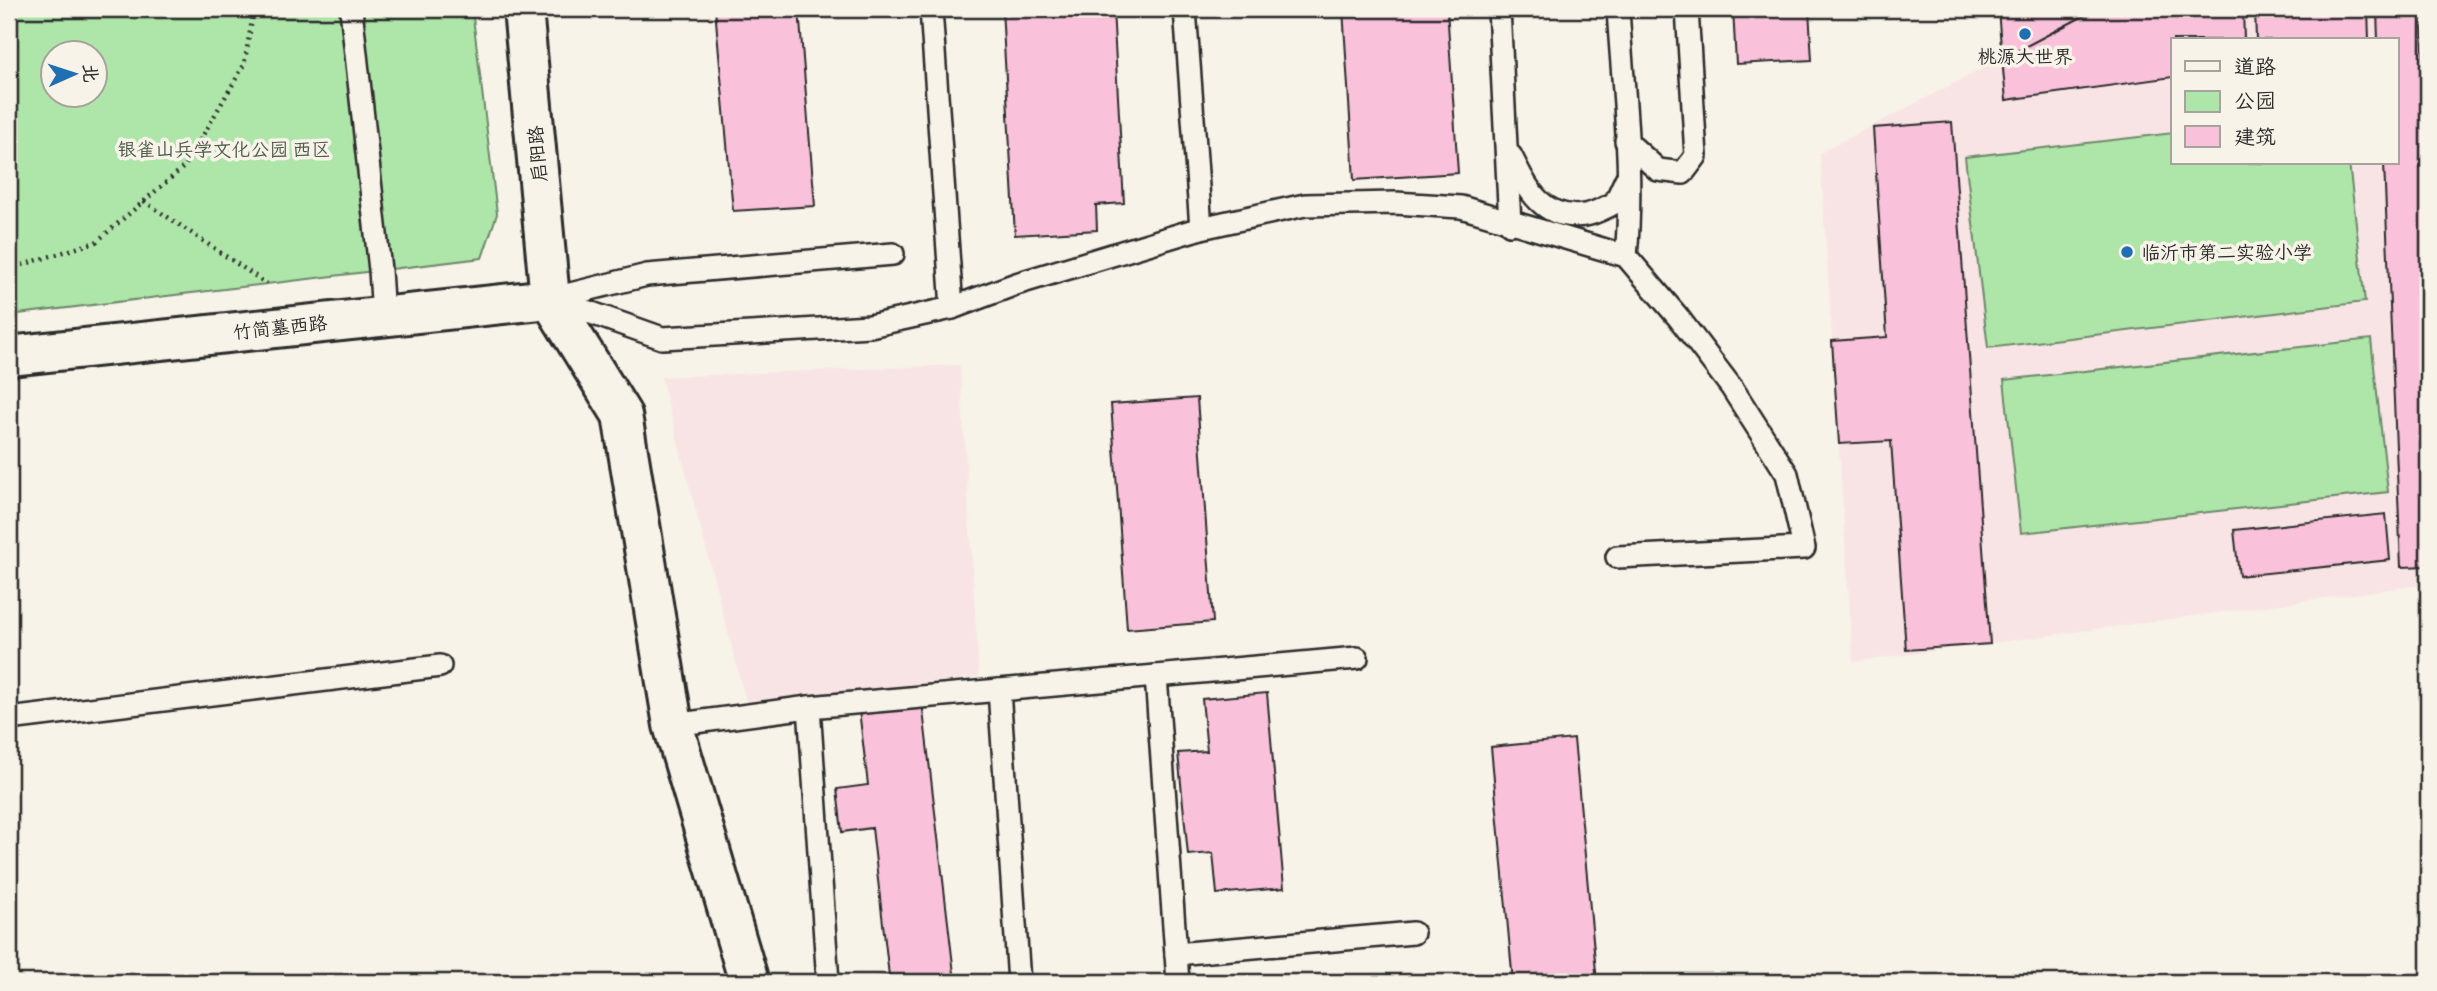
<svg xmlns="http://www.w3.org/2000/svg" width="2437" height="991" font-family="Pangolin,'LXGW WenKai TC',sans-serif">
<rect width="100%" height="100%" fill="#f7f3e8"/>
<filter id="ink" filterUnits="userSpaceOnUse"><feTurbulence type="fractalNoise" baseFrequency=".0143" numOctaves="2"/><feDisplacementMap in="SourceGraphic" scale="14" xChannelSelector="R" yChannelSelector="G"/><feConvolveMatrix kernelMatrix="1 2 1 2 8 2 1 2 1" color-interpolation-filters="sRGB"/></filter>
<g filter="url(#ink)">
<g fill="#f8e4e4" fill-rule="evenodd">
<path d="M2097,9H2421L2428,153V584L1853,662L1820,153ZM2173,40H2397V163H2173Z"/>
<polygon points="960,365 979,677 772,700 746,701 661,377"/>
</g>
<g fill="#aee5a9" stroke="#6c886a" stroke-width="2" fill-rule="evenodd">
<path d="M9,9H472L497,214L482,258L9,315ZM52,52H94V94H52Z"/>
<polygon points="2173,133 2173,163 2349,163 2365,302 1988,348 1965,157"/>
<polygon points="2371,339 2388,492 2021,533 2004,380"/>
</g>
<g fill="#f9c2da" stroke="#2b2b2b" stroke-width="2">
<polygon points="715,9 799,9 815,206 733,211"/>
<polygon points="1002,9 1113,9 1124,203 1096,205 1097,230 1015,235"/>
<polygon points="1343,9 1447,9 1458,173 1354,180"/>
<polygon points="1733,9 1809,9 1812,60 1736,64"/>
<polygon points="1998,9 2097,9 2002,59"/>
<polygon points="2097,9 2243,9 2244,40 2173,40 2173,77 2006,100 2002,59"/>
<polygon points="2255,9 2368,9 2369,40 2256,40"/>
<polygon points="2377,9 2421,9 2428,153 2428,566 2401,567 2384,163 2397,163 2397,40 2378,40"/>
<polygon points="1952,122 1990,644 1906,650 1891,441 1839,444 1832,341 1887,337 1873,128"/>
<polygon points="1197,398 1213,622 1127,629 1111,404"/>
<polygon points="2386,514 2390,560 2239,576 2234,530"/>
<polygon points="1267,693 1284,888 1217,894 1213,853 1188,855 1178,753 1207,751 1202,699"/>
<polygon points="922,702 955,982 858,982 858,979 889,976 872,828 842,832 837,789 868,785 859,710"/>
<polygon points="1574,739 1597,982 1513,982 1491,747"/>
</g>
<g fill="none" stroke-linecap="round" stroke-linejoin="round">
<g stroke="#2b2b2b" stroke-width="26">
<g id="service">
<polyline points="351,9 380,270 383,316"/>
<polyline points="931,9 952,308"/>
<polyline points="1185,9 1201,228"/>
<polyline points="1499,9 1510,224"/>
<path d="M1618,9C1623,91 1634,174 1626,256"/>
<polyline points="1626,141 1658,170 1683,173 1696,156 1687,9"/>
<path d="M1511,156C1527,188 1542,221 1585,215C1594,214 1606,207 1615,203L1626,179"/>
<polyline points="550,299 647,275 893,254"/>
<polyline points="552,299 662,338 870,326 952,308 1016,284 1201,228 1305,205 1395,203 1461,207 1626,256 1678,317 1732,388 1787,474 1804,548 1617,557"/>
<polyline points="1156,676 1178,982"/>
<polyline points="999,690 1019,982"/>
<polyline points="9,719 440,666"/>
<polyline points="673,725 809,707"/>
<polyline points="1176,954 1413,933"/>
<polyline points="828,982 809,707 1357,658"/>
</g>
</g>
<g stroke="#2b2b2b" stroke-width="44">
<g id="minor">
<polyline points="523,9 550,299 622,415 673,725 749,982"/>
<polyline points="9,356 550,299"/>
</g>
</g>
<g stroke="#2b2b2b" stroke-width="4.5" stroke-dasharray="2 5" stroke-linecap="butt">
<polyline points="144,201 267,284"/>
<polyline points="9,269 96,242 185,166 244,65 254,9"/>
</g>
<use href="#service" stroke="#f7f3e8" stroke-width="21"/>
<use href="#minor" stroke="#f7f3e8" stroke-width="38"/>
</g>
</g>
<g fill="#1f6fb2" stroke="#f7f3e8" stroke-width="2.5">
<circle cx="2025" cy="34" r="7"/>
<circle cx="2127" cy="252" r="7"/>
</g>
<g text-anchor="middle" stroke-width="7" stroke-linejoin="round" paint-order="stroke">
<g font-size="19" fill="#2b2b2b" stroke="#f7f3e8">
<text x="2025" y="63">桃源大世界</text>
<text x="2141" y="259" text-anchor="start">临沂市第二实验小学</text>
</g>
<g font-size="19" fill="#4c5a4a" stroke="#f7f3e8">
<text x="224" y="156">银雀山兵学文化公园 西区</text>
</g>
<g font-size="19" fill="#2b2b2b" stroke="#f7f3e8">
<text transform="translate(537 154) rotate(-95)" y="7">启阳路</text>
<text transform="translate(280 327) rotate(-6)" y="7">竹简墓西路</text>
</g>
</g>
<rect width="2437" height="991" fill="none" stroke="#f7f3e8" stroke-width="35"/>
<rect x="18" y="18" width="2402" height="956" fill="none" stroke="#2b2b2b" stroke-width="2.5" filter="url(#ink)"/>
<rect x="2171" y="38" width="228" height="126" fill="#f7f3e8" stroke="#a5a39c" stroke-width="2"/>
<rect x="2185" y="61" width="35" height="10" fill="#f7f3e8" stroke="#a5a39c" stroke-width="2"/>
<text x="2234" y="74" font-size="21" fill="#2b2b2b">道路</text>
<rect x="2185" y="91" width="35" height="21" fill="#aee5a9" stroke="#a5a39c" stroke-width="2"/>
<text x="2234" y="108" font-size="21" fill="#2b2b2b">公园</text>
<rect x="2185" y="126" width="35" height="21" fill="#f9c2da" stroke="#a5a39c" stroke-width="2"/>
<text x="2234" y="144" font-size="21" fill="#2b2b2b">建筑</text>
<g transform="translate(74 74) rotate(87)"><circle r="33" fill="#f7f3e8" stroke="#a5a39c" stroke-width="2"/>
<path d="M0-5L12 26L0 18L-12 26Z" fill="#1f6fb2"/>
<text y="-10" font-size="19" font-weight="bold" text-anchor="middle" fill="#2b2b2b">北</text>
</g>
</svg>
